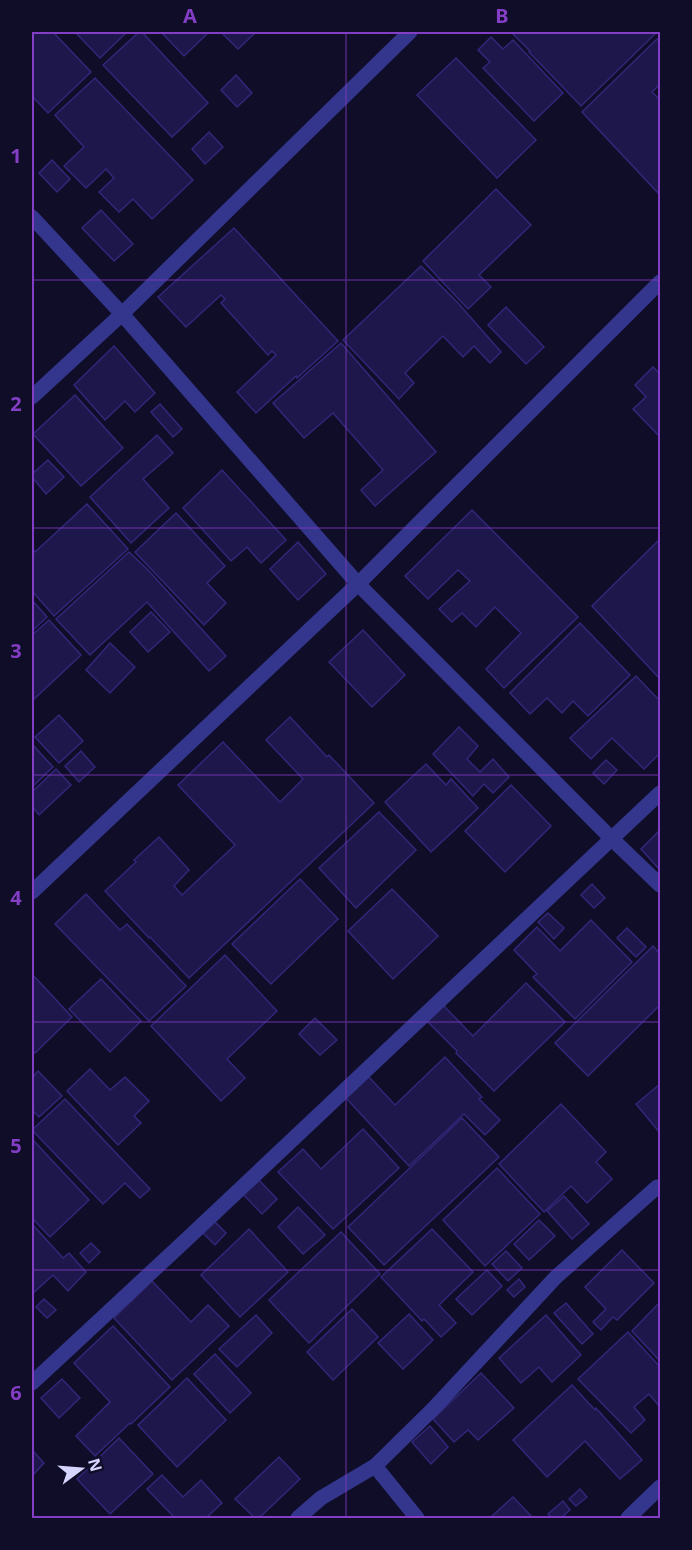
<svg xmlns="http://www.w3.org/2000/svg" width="692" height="1550" font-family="'Noto Sans',sans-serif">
<rect width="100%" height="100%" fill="#100d28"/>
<g fill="#1e174b" stroke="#31277a" stroke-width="1.5">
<polygon points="32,32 53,32 91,72 48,113 32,96"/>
<polygon points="75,32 127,32 100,58"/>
<polygon points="139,32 142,32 208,103 172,137 103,65"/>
<polygon points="161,32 209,32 184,56"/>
<polygon points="221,32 256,32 238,49"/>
<polygon points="511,32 654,32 656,33 581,106 529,52 530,51"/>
<polygon points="491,37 503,49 513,40 563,93 534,121 483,68 490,62 478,50"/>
<polygon points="657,39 660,42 660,84 652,92 660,100 660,195 582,112"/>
<polygon points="456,58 536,140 497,178 417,95"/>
<polygon points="236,75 252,93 237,107 221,90"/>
<polygon points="95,78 193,180 152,219 133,199 119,212 99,192 114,178 106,169 86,188 64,166 84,147 55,115"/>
<polygon points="209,132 223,147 205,164 192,149"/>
<polygon points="52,160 70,179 57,192 39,173"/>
<polygon points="496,189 531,225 479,275 491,287 468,309 423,261"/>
<polygon points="101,210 133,244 114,261 82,228"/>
<polygon points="234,228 338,341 297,378 296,376 256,413 237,392 276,355 272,351 268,355 221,303 225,299 221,295 186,327 158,297"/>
<polygon points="421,266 458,303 501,352 490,363 474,346 463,357 443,336 405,373 414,383 399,399 343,340"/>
<polygon points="506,307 544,347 526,364 488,325"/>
<polygon points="341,343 436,452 375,506 361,490 383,470 333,413 304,438 273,403"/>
<polygon points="114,346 155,393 135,412 125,401 105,420 74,385"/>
<polygon points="653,367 660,374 660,437 633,409 646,397 635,385"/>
<polygon points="75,395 123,448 81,486 33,434"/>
<polygon points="160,404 182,429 173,437 151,412"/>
<polygon points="157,435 173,453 143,479 169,508 131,543 90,497"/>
<polygon points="48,460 64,477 46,494 32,477 32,474"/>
<polygon points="222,470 286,540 261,563 247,547 231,561 183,508"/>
<polygon points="87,504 128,549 54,616 32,591 32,548 35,552"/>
<polygon points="472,510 578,617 504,688 486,669 521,633 495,607 476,627 462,613 452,622 439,609 470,581 458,570 428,599 405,576"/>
<polygon points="176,513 225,566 207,583 226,603 204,625 135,552"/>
<polygon points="660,539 660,679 592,606"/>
<polygon points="298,542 326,574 298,600 270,569"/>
<polygon points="129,552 148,570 226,656 209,671 147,602 90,655 56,619"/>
<polygon points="32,600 47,617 32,631"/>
<polygon points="151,612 170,632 148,652 130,632"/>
<polygon points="49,620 81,655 32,701 32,635"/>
<polygon points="580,623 630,675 588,716 573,701 562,713 547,698 530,714 510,693"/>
<polygon points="363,630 405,675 372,707 329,662"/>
<polygon points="110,643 135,667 110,693 86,670"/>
<polygon points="636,676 660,701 660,753 644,769 612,738 591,759 570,738"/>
<polygon points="59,715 83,741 59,763 35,737"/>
<polygon points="290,717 327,757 329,755 374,803 189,978 150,937 149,938 105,891 136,862 134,860 159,837 189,870 174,886 182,895 235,845 178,785 223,742 280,802 303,779 266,740"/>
<polygon points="459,727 478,746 467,759 480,772 493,759 509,777 493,793 484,784 473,796 433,754"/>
<polygon points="32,744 53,767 32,787"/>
<polygon points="81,751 95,767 79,782 65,766"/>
<polygon points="606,760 617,770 604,784 593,773"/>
<polygon points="426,764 446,785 451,779 478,808 431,852 385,802"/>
<polygon points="56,769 71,785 39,815 32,806 32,792"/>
<polygon points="511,785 551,826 505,872 465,831"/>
<polygon points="379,812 416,850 356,908 319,868"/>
<polygon points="660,830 660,870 641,849"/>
<polygon points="300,879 338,919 271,984 232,944"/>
<polygon points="592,884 605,898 594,908 581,895"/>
<polygon points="392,889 438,936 393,979 348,931"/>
<polygon points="86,894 120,930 127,924 186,986 149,1021 55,924"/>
<polygon points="548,913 564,928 554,939 538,922"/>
<polygon points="591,920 632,962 575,1019 533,977 537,974 514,950 537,927 560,951"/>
<polygon points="627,928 646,947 636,957 617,938"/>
<polygon points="653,946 660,954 660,1005 588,1076 555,1043"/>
<polygon points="225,955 277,1011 227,1059 245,1078 221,1101 151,1026"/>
<polygon points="32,974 72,1017 35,1053 32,1050"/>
<polygon points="101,979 141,1021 110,1052 69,1009"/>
<polygon points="526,983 565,1022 494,1091 456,1053 457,1051 427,1021 443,1005 473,1036"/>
<polygon points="315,1018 337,1040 320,1055 299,1034"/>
<polygon points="445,1057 482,1097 479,1099 500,1120 485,1135 464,1114 409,1166 346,1098 368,1076 395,1105"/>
<polygon points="90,1069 110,1090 125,1077 149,1101 134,1116 141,1123 118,1145 67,1091"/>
<polygon points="38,1071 62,1096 39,1117 32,1110 32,1078"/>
<polygon points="660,1084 660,1133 636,1104"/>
<polygon points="65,1099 150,1189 140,1198 125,1183 103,1204 32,1130"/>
<polygon points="561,1104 606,1152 596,1162 612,1179 587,1203 571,1186 544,1212 499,1164"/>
<polygon points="462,1118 499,1157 384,1265 348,1227"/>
<polygon points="363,1129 399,1168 333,1229 278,1172 303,1149 321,1169"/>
<polygon points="32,1139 89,1200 50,1237 32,1218"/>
<polygon points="497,1168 540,1214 485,1266 443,1220"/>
<polygon points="256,1177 277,1199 262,1214 240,1191"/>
<polygon points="564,1196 589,1224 572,1239 547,1211"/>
<polygon points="298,1207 325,1235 303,1254 278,1227"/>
<polygon points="539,1220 555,1236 529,1260 514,1244"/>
<polygon points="214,1221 226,1233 215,1245 202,1232"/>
<polygon points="32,1224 63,1258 69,1253 86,1272 68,1291 53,1275 32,1294"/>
<polygon points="249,1229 288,1272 240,1317 201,1275"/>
<polygon points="432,1229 473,1272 439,1305 456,1323 441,1337 424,1319 422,1321 381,1277"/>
<polygon points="341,1232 380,1274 309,1343 269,1300"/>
<polygon points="91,1243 100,1252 89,1263 80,1253"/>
<polygon points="622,1250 654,1283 617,1320 613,1317 601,1330 593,1322 606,1309 585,1287"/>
<polygon points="506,1251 522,1268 508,1281 492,1264"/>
<polygon points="487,1270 502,1286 472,1315 456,1299"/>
<polygon points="519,1279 525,1287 514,1297 507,1290"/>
<polygon points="152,1281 191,1322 208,1305 229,1326 172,1380 114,1318"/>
<polygon points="44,1299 56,1310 47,1318 36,1307"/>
<polygon points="660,1302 660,1361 632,1331"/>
<polygon points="566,1303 593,1334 582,1344 554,1313"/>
<polygon points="352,1309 378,1337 333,1380 307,1352"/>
<polygon points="409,1314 433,1340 403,1369 378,1343"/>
<polygon points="256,1315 272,1333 237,1367 219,1349"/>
<polygon points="546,1315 581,1355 552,1382 539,1367 521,1383 499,1358"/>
<polygon points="113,1326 170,1387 131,1424 130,1423 95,1456 76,1436 110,1402 74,1363"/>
<polygon points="628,1332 660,1367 660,1407 649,1394 634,1407 645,1420 631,1433 578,1379"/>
<polygon points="215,1354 251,1393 230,1413 194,1374"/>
<polygon points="481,1373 514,1408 478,1440 468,1430 454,1442 433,1419"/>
<polygon points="187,1378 226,1420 177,1467 138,1425"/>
<polygon points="62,1379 80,1398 59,1418 41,1398"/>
<polygon points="572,1385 595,1410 596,1408 642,1460 620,1479 585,1441 547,1477 513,1440"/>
<polygon points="430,1426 448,1447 431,1464 412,1442"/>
<polygon points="119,1438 153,1474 110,1514 77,1479"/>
<polygon points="32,1450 44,1463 32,1476"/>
<polygon points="279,1457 300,1479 259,1518 255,1518 235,1499"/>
<polygon points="162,1475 183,1497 201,1480 222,1503 206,1518 175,1518 147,1489"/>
<polygon points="580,1489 587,1497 576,1506 569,1499"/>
<polygon points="513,1497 533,1518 490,1518"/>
<polygon points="563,1501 570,1510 561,1518 552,1518 548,1514"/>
</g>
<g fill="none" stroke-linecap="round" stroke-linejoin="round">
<g stroke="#33368c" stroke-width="15">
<polyline points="298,1518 321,1498 375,1466"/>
<polyline points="417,1518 375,1466 433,1409 556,1277 657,1187"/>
<polyline points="628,1518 660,1487"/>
</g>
<g stroke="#33368c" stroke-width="15">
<polyline points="32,217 122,314 358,584 612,839 660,885"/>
<polyline points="32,397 122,314 410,32"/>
<polyline points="32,892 358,584 660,282"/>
<polyline points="32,1383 187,1239 660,793"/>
</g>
</g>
<path fill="none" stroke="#843dc5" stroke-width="1.5" stroke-opacity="0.55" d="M346,32V1518M32,280H660M32,528H660M32,775H660M32,1022H660M32,1270H660"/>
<rect width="692" height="1550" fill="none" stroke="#100d28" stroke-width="66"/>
<g transform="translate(81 1469) rotate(74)" stroke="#100d28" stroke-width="4.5" paint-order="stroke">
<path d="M0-4.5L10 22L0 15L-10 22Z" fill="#d6d5ff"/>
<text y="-9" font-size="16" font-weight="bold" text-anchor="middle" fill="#d6d5ff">N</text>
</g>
<rect x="33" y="33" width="626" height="1484" fill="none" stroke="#843dc5" stroke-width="2"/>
<g font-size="20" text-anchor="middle" font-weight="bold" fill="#843dc5">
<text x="190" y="23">A</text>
<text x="502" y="23">B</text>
<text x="16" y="163">1</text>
<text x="16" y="411">2</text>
<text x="16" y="658">3</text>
<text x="16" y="905">4</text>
<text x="16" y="1153">5</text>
<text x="16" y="1400">6</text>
</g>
</svg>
